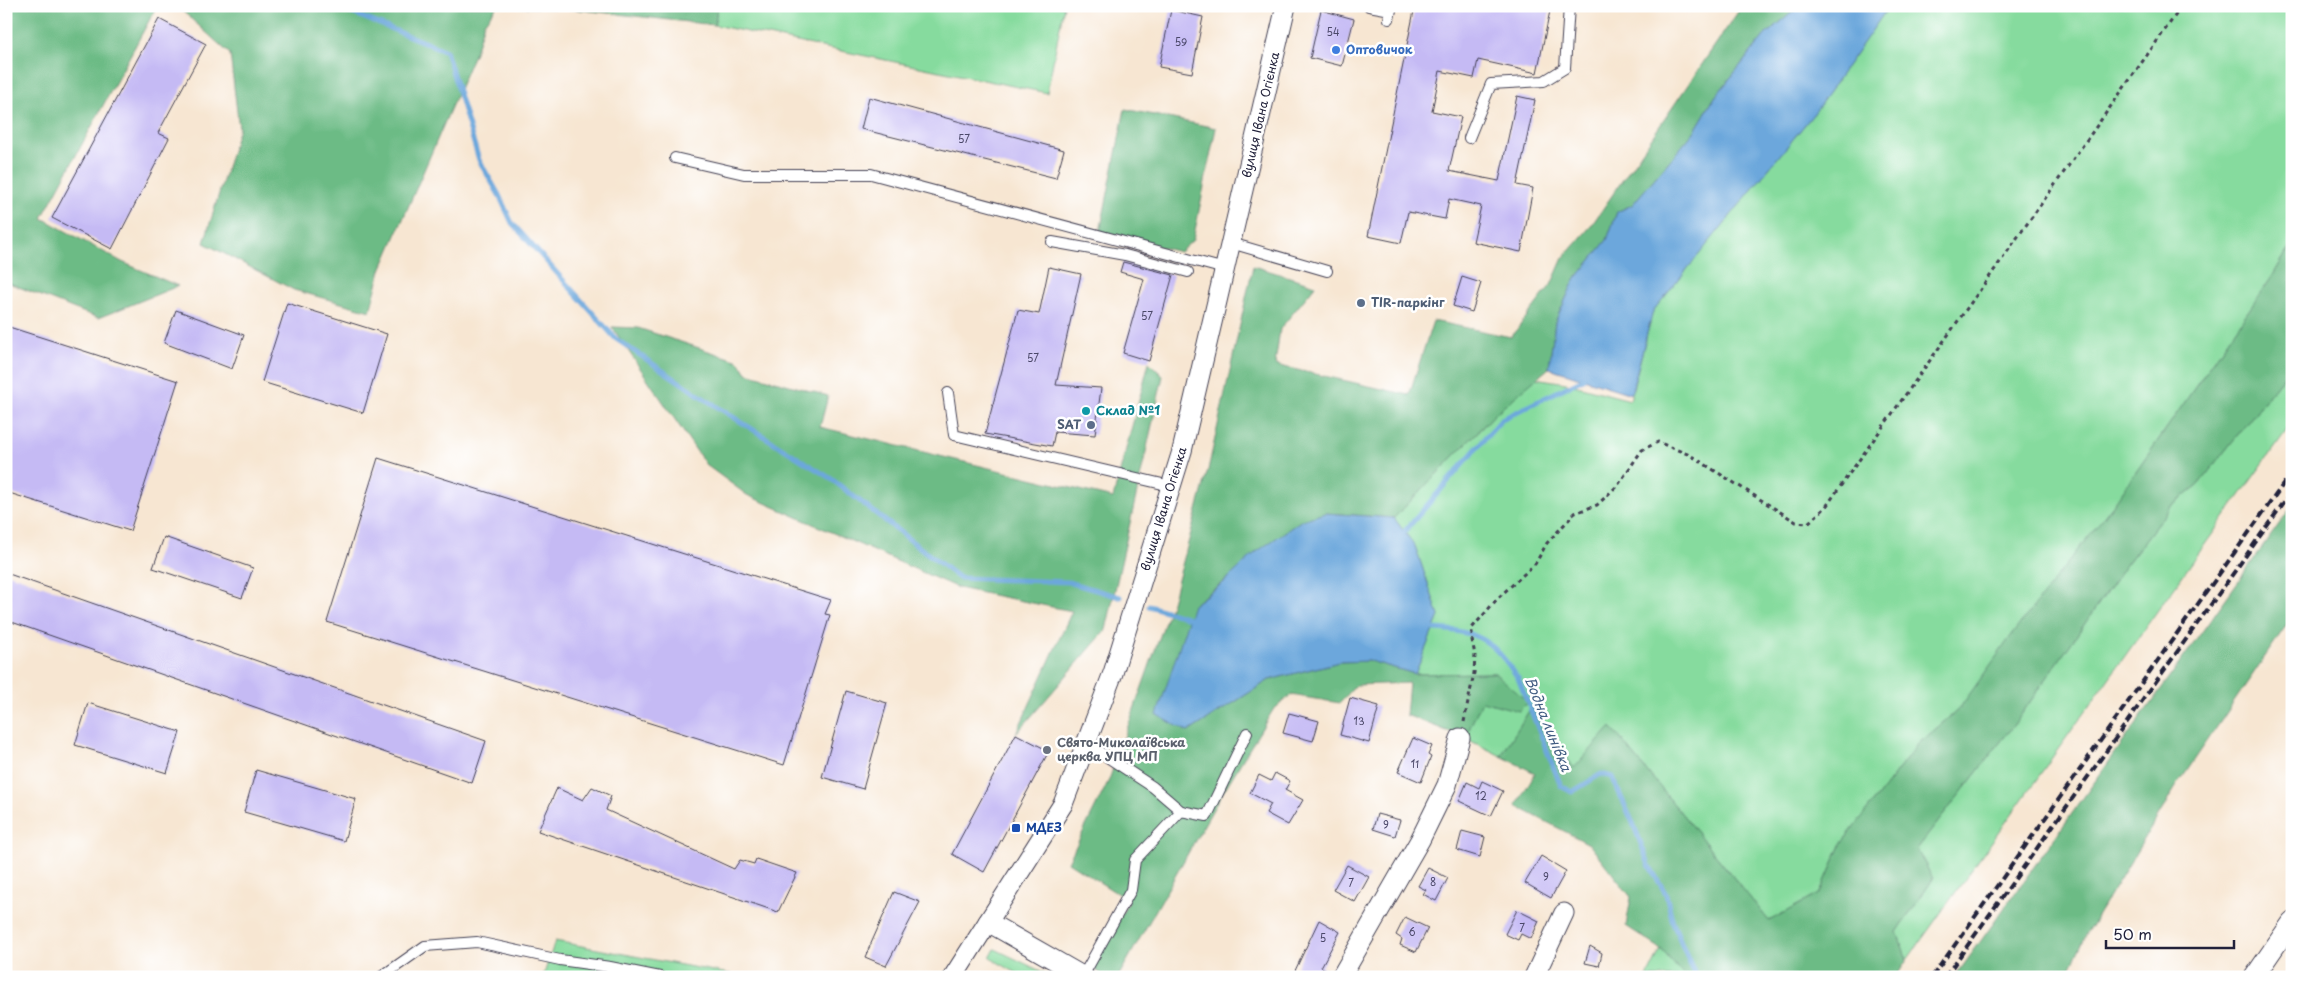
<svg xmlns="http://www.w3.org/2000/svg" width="2298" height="983" font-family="'Playpen Sans',sans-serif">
<rect width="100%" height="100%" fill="#fff"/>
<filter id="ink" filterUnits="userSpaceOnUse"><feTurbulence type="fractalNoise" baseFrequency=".02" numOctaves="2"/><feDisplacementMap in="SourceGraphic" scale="10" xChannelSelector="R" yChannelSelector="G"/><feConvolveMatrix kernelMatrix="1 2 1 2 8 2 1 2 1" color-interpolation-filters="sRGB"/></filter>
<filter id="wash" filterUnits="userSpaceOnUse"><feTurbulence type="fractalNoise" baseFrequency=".0096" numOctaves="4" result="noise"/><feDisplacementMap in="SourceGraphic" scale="20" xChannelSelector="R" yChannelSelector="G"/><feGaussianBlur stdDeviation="1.12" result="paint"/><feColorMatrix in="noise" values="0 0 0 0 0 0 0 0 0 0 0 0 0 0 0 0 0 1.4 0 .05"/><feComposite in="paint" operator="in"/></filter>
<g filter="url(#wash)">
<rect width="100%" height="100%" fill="#f7e6d2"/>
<g fill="#86db9e" stroke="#547e6c">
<polygon points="718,6 1064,6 1047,93 714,25"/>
<polygon points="1889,6 2292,6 2292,243 2272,277 2113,505 1959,709 1918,744 1842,843 1820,893 1769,921 1611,727 1574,769 1532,706 1501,756 1465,738 1482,700 1519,711 1495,673 1415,674 1439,616 1415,546 1394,518 1496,413 1535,378 1566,383 1630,400 1653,311 1815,112"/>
<polygon points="2292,366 2292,423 1907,960 1897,932 1933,879 1917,849 2016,722 2125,566 2172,505 2198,485"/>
<polygon points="555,941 745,977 543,977"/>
<polygon points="995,949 1053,977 1024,977 990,958"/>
<polygon points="1661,949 1685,977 1647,977"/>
</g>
<g fill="#6cbb85" stroke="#476e60">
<polygon points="6,6 157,6 42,218 122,262 178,286 98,318 6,282"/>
<polygon points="177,6 497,6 484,23 475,52 381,270 370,311 294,290 204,243 239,128 230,54"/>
<polygon points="506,6 718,6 714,25 573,9"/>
<polygon points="1742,6 1800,6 1765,35 1715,97 1694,132 1632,205 1617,212 1607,240 1574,281 1555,322 1549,368 1496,413 1394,518 1325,513 1236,572 1193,605 1188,732 1269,680 1339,662 1370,661 1415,674 1495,673 1528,702 1519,711 1482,701 1465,738 1406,715 1409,683 1356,685 1340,703 1291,695 1273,710 1217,802 1118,977 1106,977 1091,967 1129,901 1068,862 1109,780 1172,602 1208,470 1253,266 1316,285 1280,329 1275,365 1409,395 1433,321 1511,337 1551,285 1563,258 1591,226"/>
<polygon points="1125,109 1216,128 1193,240 1180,252 1100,232"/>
<polygon points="2292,243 2292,366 2198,485 2172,505 2125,566 2016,722 1917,849 1933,879 1897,932 1907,960 1896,977 1685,977 1661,949 1626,926 1631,897 1589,844 1516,806 1535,773 1501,756 1532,706 1574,768 1611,727 1769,921 1820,893 1842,843 1918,744 1959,709 2016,629 2113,505 2272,277"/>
<polygon points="612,327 638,328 739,361 747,373 828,396 820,427 1113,498 1149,362 1163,376 1106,630 1016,734 1072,611 958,588 747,495 706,465"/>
<polygon points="2292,506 2292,617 2176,787 2087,933 2066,977 1955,977"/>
</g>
<g fill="#6ca7dc" stroke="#47648c">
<polygon points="1800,6 1889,6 1815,112 1653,311 1631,394 1549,368 1555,322 1574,281 1607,240 1617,212 1632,205 1694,132 1715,97 1765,35"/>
<polygon points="1325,513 1394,518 1415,546 1439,616 1415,674 1370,661 1339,662 1269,680 1188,732 1157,715 1193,605 1223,583 1255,553 1302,520"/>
</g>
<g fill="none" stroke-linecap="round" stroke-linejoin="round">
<g stroke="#6ca7dc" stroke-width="5">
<polyline points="344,6 347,11 446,51 479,160 499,195 512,223 616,339 711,403 830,478 959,578 1068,582 1120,597"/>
<polyline points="1404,532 1502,419 1583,379 1584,374"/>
<polyline points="1149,606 1189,618"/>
<path d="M1434,629C1480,631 1492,640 1518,678L1561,786L1572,792L1601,774L1612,777L1633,823L1649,865L1666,894L1673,923L1696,977"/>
</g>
</g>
<g id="blocks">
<g fill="#c5baf4">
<polygon points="1415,6 1468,6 1489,10 1490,6 1551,6 1537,73 1478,60 1474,78 1440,71 1432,111 1461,117 1449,171 1499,181 1517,96 1535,100 1517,185 1533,188 1521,252 1473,242 1481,206 1449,199 1445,219 1408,212 1401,243 1368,236"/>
<polygon points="1171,10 1203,17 1192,73 1159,67"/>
<polygon points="1321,10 1354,19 1342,66 1310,58"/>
<polygon points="159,19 206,44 158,133 169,138 112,249 52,218"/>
<polygon points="869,97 1064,150 1056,178 861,129"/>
<polygon points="1123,262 1173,275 1149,361 1123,353 1144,279 1120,272"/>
<polygon points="1049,267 1081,274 1056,385 1101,388 1095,435 1055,432 1052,446 985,434 1018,310 1039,314"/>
<polygon points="1462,277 1481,283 1472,312 1453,306"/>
<polygon points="287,303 387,334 363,413 262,382"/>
<polygon points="176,310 244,335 232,369 164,343"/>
<polygon points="6,326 178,381 130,531 6,492"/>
<polygon points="378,458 831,600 825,614 830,615 784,765 327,622"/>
<polygon points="164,537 253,568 242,598 153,568"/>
<polygon points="6,573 486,741 472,783 6,620"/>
<polygon points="846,691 887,703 863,789 822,777"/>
<polygon points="1350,698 1379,706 1369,743 1340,735"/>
<polygon points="88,703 180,732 167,773 75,745"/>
<polygon points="1289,713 1319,721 1313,741 1283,733"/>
<polygon points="1016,734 1049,751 984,872 952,854"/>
<polygon points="1413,738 1432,746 1428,755 1431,757 1421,782 1398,772"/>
<polygon points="256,770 356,799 344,841 244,812"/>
<polygon points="1275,773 1290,781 1285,790 1303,800 1288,825 1266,813 1271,804 1250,793 1259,775 1271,781"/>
<polygon points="1482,781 1503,791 1491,816 1459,801 1467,782 1479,788"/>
<polygon points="592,787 611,796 606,810 734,869 740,860 754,864 756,859 797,873 778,912 538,831 557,788 583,800"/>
<polygon points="1377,814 1400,820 1395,836 1373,829"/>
<polygon points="1462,831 1485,837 1480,857 1457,850"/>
<polygon points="1541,856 1566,871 1551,898 1525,883"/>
<polygon points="1347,865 1369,877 1355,902 1333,890"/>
<polygon points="1428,868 1448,878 1436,901 1423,894 1426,890 1418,886"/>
<polygon points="894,892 920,902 886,966 865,957"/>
<polygon points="1517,910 1539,921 1531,939 1521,934 1518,940 1505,934"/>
<polygon points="1405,917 1428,928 1416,952 1400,945 1402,939 1396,935"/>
<polygon points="1319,920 1340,932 1321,967 1331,972 1330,977 1292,977"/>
<polygon points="1590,946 1602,953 1599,966 1585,963"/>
</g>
</g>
</g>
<g filter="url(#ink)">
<use href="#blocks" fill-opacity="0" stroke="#423f52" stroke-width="1"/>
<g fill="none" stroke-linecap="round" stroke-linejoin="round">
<g stroke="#423f52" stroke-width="12">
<g id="service">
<polyline points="1369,6 1391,10 1389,19"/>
<polyline points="1469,138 1491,84 1544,81 1565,68 1569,6"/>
<polyline points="675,158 744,174 871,174 1225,269"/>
<polyline points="1052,242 1125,255 1188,272"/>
<polyline points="1231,243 1327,271"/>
<polyline points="948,393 954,435 1171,486"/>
<polyline points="1086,743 1153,787 1181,811"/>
<polyline points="1083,976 1131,890 1135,860 1181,811 1207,816 1247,733"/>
<polyline points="381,977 425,946 477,942 560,960 610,967 660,977"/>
</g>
</g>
<g stroke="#423f52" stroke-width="21">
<g id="minor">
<polyline points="988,922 1084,977"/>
<polyline points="953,977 1063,804 1113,673 1182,451 1286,6"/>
<polyline points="1341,977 1420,840 1447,785 1460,738"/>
<polyline points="1534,977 1564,913"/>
<polyline points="2254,977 2292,922"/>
</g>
</g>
<polyline stroke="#423f52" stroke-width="3" stroke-dasharray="4 4" stroke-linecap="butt" points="1464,722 1474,673 1475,655 1472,640 1472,628 1498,598 1535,564 1547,543 1575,513 1597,505 1618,485 1642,450 1658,442 1690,455 1796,522 1808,523 1825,508 2182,6"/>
<use href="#service" stroke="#fff" stroke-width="10"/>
<use href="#minor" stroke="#fff" stroke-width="19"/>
<g stroke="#22223b" stroke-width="4" stroke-dasharray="8 4" stroke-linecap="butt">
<polyline points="1932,977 2292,472"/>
<polyline points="1945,977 2292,491"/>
</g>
</g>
</g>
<circle fill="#3f7fe0" stroke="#fff" stroke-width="2" cx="1336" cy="50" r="5"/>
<g fill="#5c6f8a" stroke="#fff" stroke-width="2">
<circle cx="1361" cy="303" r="5"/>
<circle cx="1091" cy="425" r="5"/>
</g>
<circle fill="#0f9aa8" stroke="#fff" stroke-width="2" cx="1086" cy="411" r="5"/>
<circle fill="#6b7280" stroke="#fff" stroke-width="2" cx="1047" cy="750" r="5"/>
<rect fill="#1a4fb4" stroke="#fff" stroke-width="2" x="1011" y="823" width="10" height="10" rx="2.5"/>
<g text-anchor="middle" stroke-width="5" stroke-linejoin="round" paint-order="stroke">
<g font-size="10" fill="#4b4869">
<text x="1333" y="36">54</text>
<text x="1181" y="46">59</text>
<text x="964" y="143">57</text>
<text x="1147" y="320">57</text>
<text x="1033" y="362">57</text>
<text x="1359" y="725">13</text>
<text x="1415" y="768">11</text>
<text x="1481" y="800">12</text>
<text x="1386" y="829">9</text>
<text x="1546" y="881">9</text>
<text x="1433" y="886">8</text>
<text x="1351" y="887">7</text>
<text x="1522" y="932">7</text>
<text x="1412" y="936">6</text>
<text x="1323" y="942">5</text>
</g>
<g font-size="12" font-weight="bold" fill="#366cbe" stroke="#fff" text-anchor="start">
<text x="1346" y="54">Оптовичок</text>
</g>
<g font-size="12" fill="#22223b" stroke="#fff">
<text transform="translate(1261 115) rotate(-77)" y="4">вулиця Івана Огієнка</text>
<text transform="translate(1164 509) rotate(-73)" y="4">вулиця Івана Огієнка</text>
</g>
<g font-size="12" font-weight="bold" fill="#4e5e75" stroke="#fff" text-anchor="start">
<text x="1371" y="307">TIR-паркінг</text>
<text x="1081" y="429" text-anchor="end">SAT</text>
</g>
<g font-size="12" font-weight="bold" fill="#0d838f" stroke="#fff" text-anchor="start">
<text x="1096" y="415">Склад №1</text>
</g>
<g font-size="12" font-weight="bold" fill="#5b616d" stroke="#fff" text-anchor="start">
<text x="1057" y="747">Свято-Миколаївська<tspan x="1057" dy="14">церква УПЦ МП</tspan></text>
</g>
<g font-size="12" font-weight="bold" fill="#164399" stroke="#fff" text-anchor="start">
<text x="1026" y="832">МДЕЗ</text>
</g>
<g font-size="14" font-style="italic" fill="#435e83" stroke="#fff">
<text transform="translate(1548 724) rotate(68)" y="5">Водна линівка</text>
</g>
</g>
<rect width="2298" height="983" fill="none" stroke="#fff" stroke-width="25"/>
<path d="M2106 940v8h128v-8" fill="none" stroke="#22223b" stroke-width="2.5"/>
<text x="2113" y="940" font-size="15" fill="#22223b" stroke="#ffffff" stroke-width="4" paint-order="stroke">50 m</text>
</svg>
